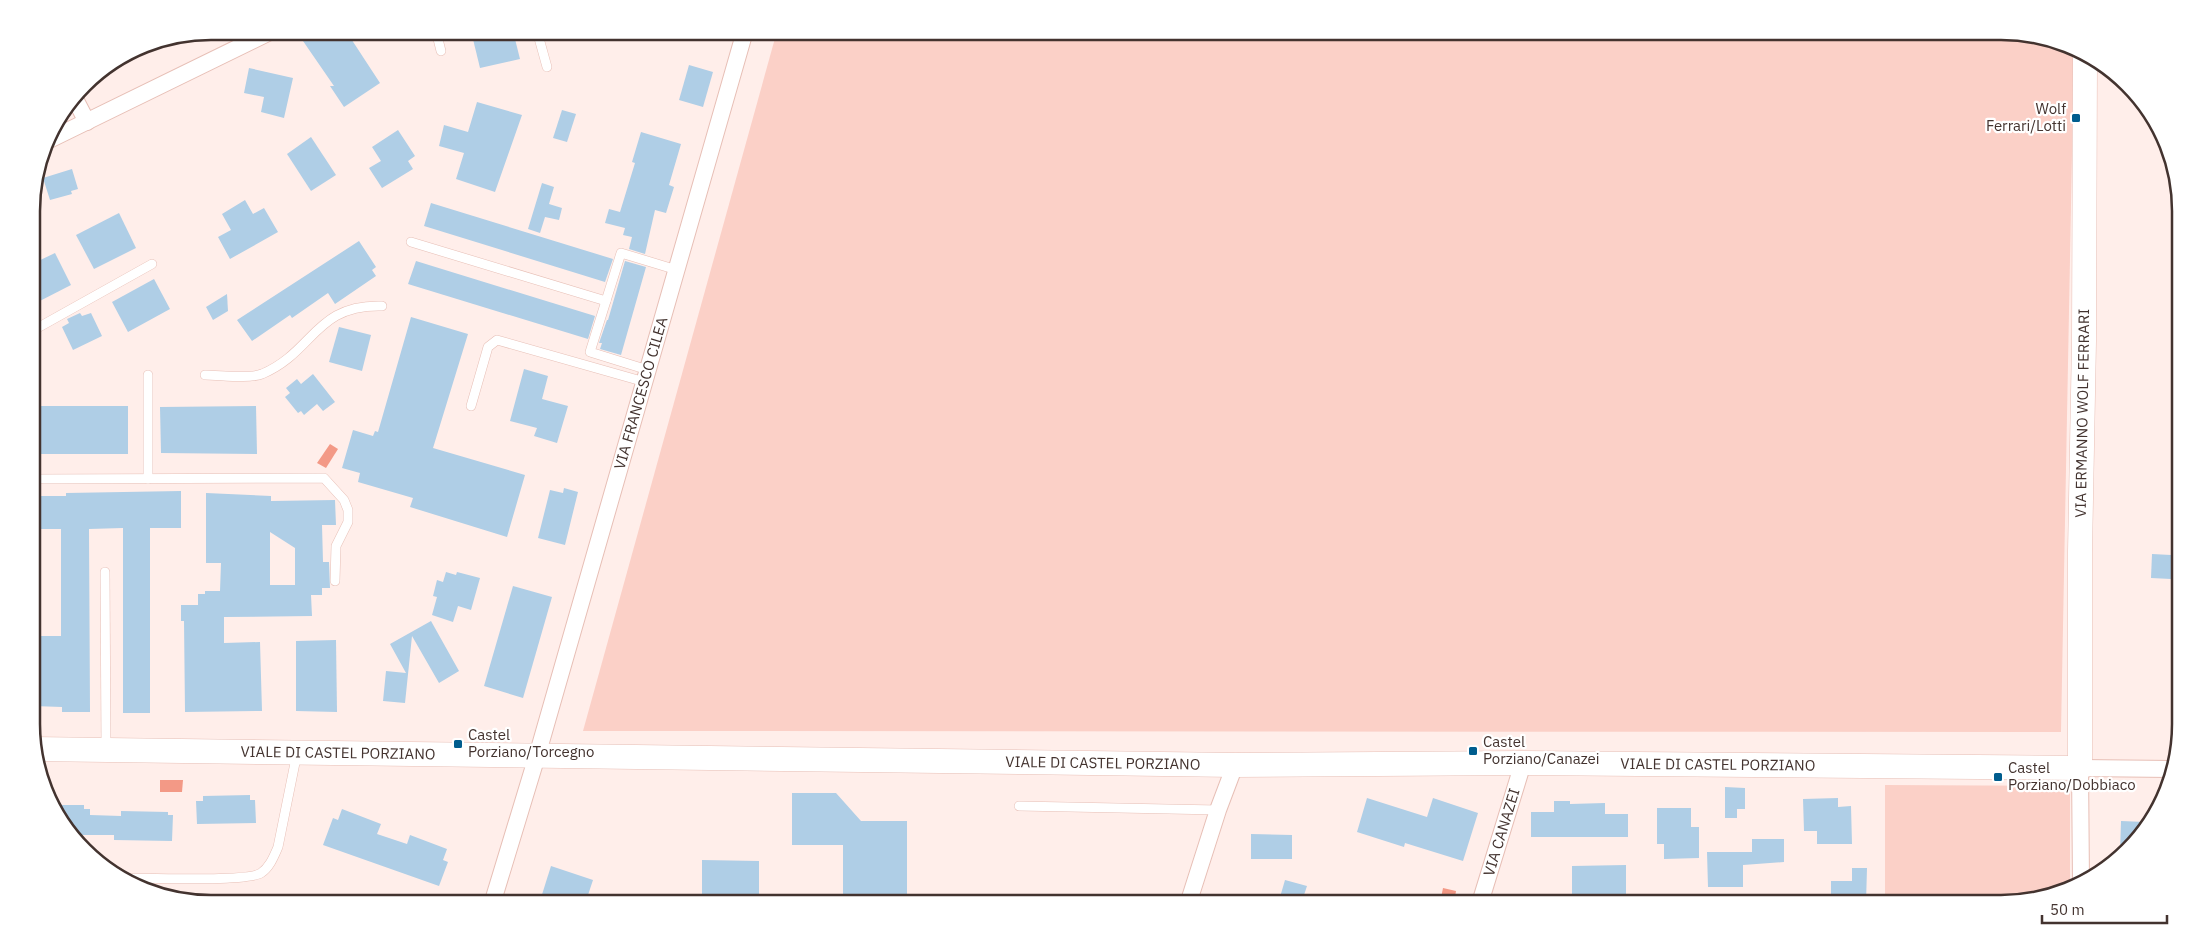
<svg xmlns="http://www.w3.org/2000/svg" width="2212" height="935" font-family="'IBM Plex Sans',sans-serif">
<rect width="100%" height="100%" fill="#ffeeea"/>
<g fill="#fbd0c7">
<polygon points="777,31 2001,31 2070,45 2074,48 2061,732 583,731"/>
<path d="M1885,785L2070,786V888C2026,912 1935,903 1885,903Z"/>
</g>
<g fill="#f39986">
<polygon points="330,444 338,449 326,468 317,463"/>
<polygon points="160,780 183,780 182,792 160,792"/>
<polygon points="1443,888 1456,891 1454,903 1440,903"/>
</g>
<g fill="#afcee6" fill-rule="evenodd">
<polygon points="317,31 346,31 380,83 344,107 330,86 334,86 303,41"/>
<polygon points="471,31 513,31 520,59 480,68"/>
<polygon points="689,65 713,72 703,107 679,100"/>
<polygon points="249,68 293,78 284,118 261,112 264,97 244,93"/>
<polygon points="477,102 522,115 495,192 456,179 464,153 439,146 444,125 468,132"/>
<polygon points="562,110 576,114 567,142 553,138"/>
<polygon points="398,130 415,156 408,161 413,169 382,188 369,168 381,161 372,147"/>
<polygon points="641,132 681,144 669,185 674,187 666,213 655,210 645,254 629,249 632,237 623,235 625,228 605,223 609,209 620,212 635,163 632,162"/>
<polygon points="311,137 336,175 311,191 287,154"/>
<polygon points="72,169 78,189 71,191 72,194 50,200 43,178"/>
<polygon points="542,183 554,187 549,204 562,208 559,220 545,217 540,233 528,229"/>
<polygon points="245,200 253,214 264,208 278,232 230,259 218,237 231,230 222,214"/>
<polygon points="431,203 613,259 605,282 424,226"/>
<polygon points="119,213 136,248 94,269 76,235"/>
<polygon points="359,241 376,267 372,270 376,276 335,304 328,293 292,318 290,315 252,341 237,320"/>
<polygon points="55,253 71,285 32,305 32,264"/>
<polygon points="416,261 595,316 588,339 408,284"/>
<polygon points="625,261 646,267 621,355 600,349 602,343 599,343 607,320 608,320"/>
<polygon points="154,279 170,309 128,332 112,302"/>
<polygon points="227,294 228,311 213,320 206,307"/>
<polygon points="80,313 82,316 91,313 102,336 73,350 62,327 69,323 67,319"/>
<polygon points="411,317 468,334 433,448 525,475 507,537 410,507 413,498 358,482 360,473 342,468 353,430 373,436 375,431 378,432"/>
<polygon points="339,327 371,335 362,371 329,362"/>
<polygon points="524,369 548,376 542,399 568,406 557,443 534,436 537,428 510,421"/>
<polygon points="313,374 335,402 323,411 317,404 304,415 301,411 298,413 285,397 290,393 286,388 297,379 301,384"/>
<rect x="32" y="406" width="96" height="48"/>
<polygon points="256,406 257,454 161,453 160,407"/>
<polygon points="564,488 578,492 565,545 538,538 550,490 563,493"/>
<polygon points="181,491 181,528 150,528 150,713 123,713 123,528 89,529 90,712 62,712 62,707 33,706 33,636 61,636 61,529 32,529 32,496 66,496 66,493"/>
<path d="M206,493L271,496V501L335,500L336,525H322L323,562H329L330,588H322V595H311L312,616L224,617V643L260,642L262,711L185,712L184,621H181V605H198V594H205V591H220L221,563H206ZM270,532L295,548V585H270Z"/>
<polygon points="2152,554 2171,555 2171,579 2151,578"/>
<polygon points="446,572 456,575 457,572 480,578 471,610 458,606 453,622 432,615 437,597 433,596 437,580 443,582"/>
<polygon points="513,586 552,597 523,698 484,686"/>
<polygon points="431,621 459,671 439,683 412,636 405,703 383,701 386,671 406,673 390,644"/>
<polygon points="336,640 337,712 296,711 296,641"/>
<polygon points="1725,787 1745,788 1745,809 1737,809 1737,818 1725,818"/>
<polygon points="792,793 836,793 861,821 907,821 907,904 843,904 843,845 792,845"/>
<polygon points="250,795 250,800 255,800 256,823 197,824 196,801 203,801 203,796"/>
<polygon points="1367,798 1427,817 1433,798 1478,813 1463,861 1405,843 1404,847 1357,832"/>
<polygon points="1838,798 1838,807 1851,806 1852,844 1817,844 1817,831 1804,831 1803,799"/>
<polygon points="1554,801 1570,801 1570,804 1605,803 1605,814 1628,814 1628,837 1531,837 1531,812 1554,812"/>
<polygon points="57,805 84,805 84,809 90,809 90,815 121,816 121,811 168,812 168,815 173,815 172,841 114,840 114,835 70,835"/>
<polygon points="1657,808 1691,808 1691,827 1699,827 1699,858 1664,859 1664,844 1657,844"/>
<polygon points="342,809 381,824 377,834 407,844 410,835 447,849 443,860 448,862 439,886 323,845 333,818 338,820"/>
<polygon points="2121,821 2145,822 2120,854"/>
<polygon points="1251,834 1292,835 1292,859 1251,859"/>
<polygon points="1752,839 1784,839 1784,862 1743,865 1743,887 1708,887 1707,852 1752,852"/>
<polygon points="702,860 759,861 759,904 702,904"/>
<polygon points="1626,865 1626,903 1572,903 1572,866"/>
<polygon points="551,866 593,880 585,904 539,904"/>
<polygon points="1852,868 1867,868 1866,903 1831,903 1831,881 1852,881"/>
<polygon points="1285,880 1307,886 1301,904 1278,904"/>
</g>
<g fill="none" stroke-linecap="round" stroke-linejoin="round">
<g stroke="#e7bfb6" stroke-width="10">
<g id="lane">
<polyline points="436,31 441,51"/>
<polyline points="537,31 547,67"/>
<polyline points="411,242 606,301"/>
<polyline points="32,331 152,264"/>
<polyline points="648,370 590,352 621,253 677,270"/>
<polyline points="148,375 148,479"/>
<path d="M205,375C220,375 249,379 262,374C314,352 315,304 382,306"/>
<polyline points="471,406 488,347 497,340 645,382"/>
<polyline points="32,479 324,478 344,500 348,510 348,522 336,546 335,581"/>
<polyline points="105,572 106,749"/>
<polyline points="1019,806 1218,810"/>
<path d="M126,878C148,878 248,882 261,873C270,867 274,856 278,847L297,753"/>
</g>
</g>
<g stroke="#e7bfb6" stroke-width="18">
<g id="street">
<polyline points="75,99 87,122"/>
<polyline points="47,141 272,31"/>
<polyline points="2081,882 2080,768 2172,769"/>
<path id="s1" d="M1480,903L1523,763"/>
<path id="s2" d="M492,904L537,756L745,31"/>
<polyline points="1188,904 1218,810 1235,765"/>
</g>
</g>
<g stroke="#e7bfb6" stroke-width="25">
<g id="secondary">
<path id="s3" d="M33,749L1235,765L1523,763L2080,768V552L2084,341L2085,57"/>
</g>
</g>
<use href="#lane" stroke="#fff" stroke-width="9"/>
<use href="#street" stroke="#fff" stroke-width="16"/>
<use href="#secondary" stroke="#fff" stroke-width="24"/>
</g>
<g fill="#005d8e" stroke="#fff" stroke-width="2">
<rect x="2071" y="113" width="10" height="10" rx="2.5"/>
<rect x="453" y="739" width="10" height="10" rx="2.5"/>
<rect x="1468" y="746" width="10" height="10" rx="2.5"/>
<rect x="1993" y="772" width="10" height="10" rx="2.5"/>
</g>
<g text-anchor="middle" stroke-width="4.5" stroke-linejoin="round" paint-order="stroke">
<g font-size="15" fill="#43332f" stroke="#fff" text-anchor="start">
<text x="2066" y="114" text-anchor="end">Wolf<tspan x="2066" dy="17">Ferrari/Lotti</tspan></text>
<text x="468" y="740">Castel<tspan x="468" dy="17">Porziano/Torcegno</tspan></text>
<text x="1483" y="747">Castel<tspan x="1483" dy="17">Porziano/Canazei</tspan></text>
<text x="2008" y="773">Castel<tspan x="2008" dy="17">Porziano/Dobbiaco</tspan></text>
</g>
<g font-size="15" fill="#43332f" stroke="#fff">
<text dy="5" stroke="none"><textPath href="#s2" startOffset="532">VIA FRANCESCO CILEA</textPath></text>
<text dy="5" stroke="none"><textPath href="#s3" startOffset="2402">VIA ERMANNO WOLF FERRARI</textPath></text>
<text dy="5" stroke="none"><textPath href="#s3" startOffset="305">VIALE DI CASTEL PORZIANO</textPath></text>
<text dy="5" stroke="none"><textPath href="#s3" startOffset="1070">VIALE DI CASTEL PORZIANO</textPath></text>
<text dy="5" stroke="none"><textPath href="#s3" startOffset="1685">VIALE DI CASTEL PORZIANO</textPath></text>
<text dy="5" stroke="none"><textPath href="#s1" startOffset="74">VIA CANAZEI</textPath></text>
</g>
</g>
<path d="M0 0H2212V935H0ZM211 40H2001A171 171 0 0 1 2172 211V724A171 171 0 0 1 2001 895H211A171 171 0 0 1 40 724V211A171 171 0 0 1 211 40Z" fill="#fff" fill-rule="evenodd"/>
<path fill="none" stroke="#43332f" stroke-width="2.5" d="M211 40H2001A171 171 0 0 1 2172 211V724A171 171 0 0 1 2001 895H211A171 171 0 0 1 40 724V211A171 171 0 0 1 211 40Z"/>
<path d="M2042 915v8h125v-8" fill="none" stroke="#43332f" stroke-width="2.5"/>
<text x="2050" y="915" font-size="15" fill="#43332f" stroke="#ffffff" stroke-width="4" paint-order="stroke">50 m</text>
</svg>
